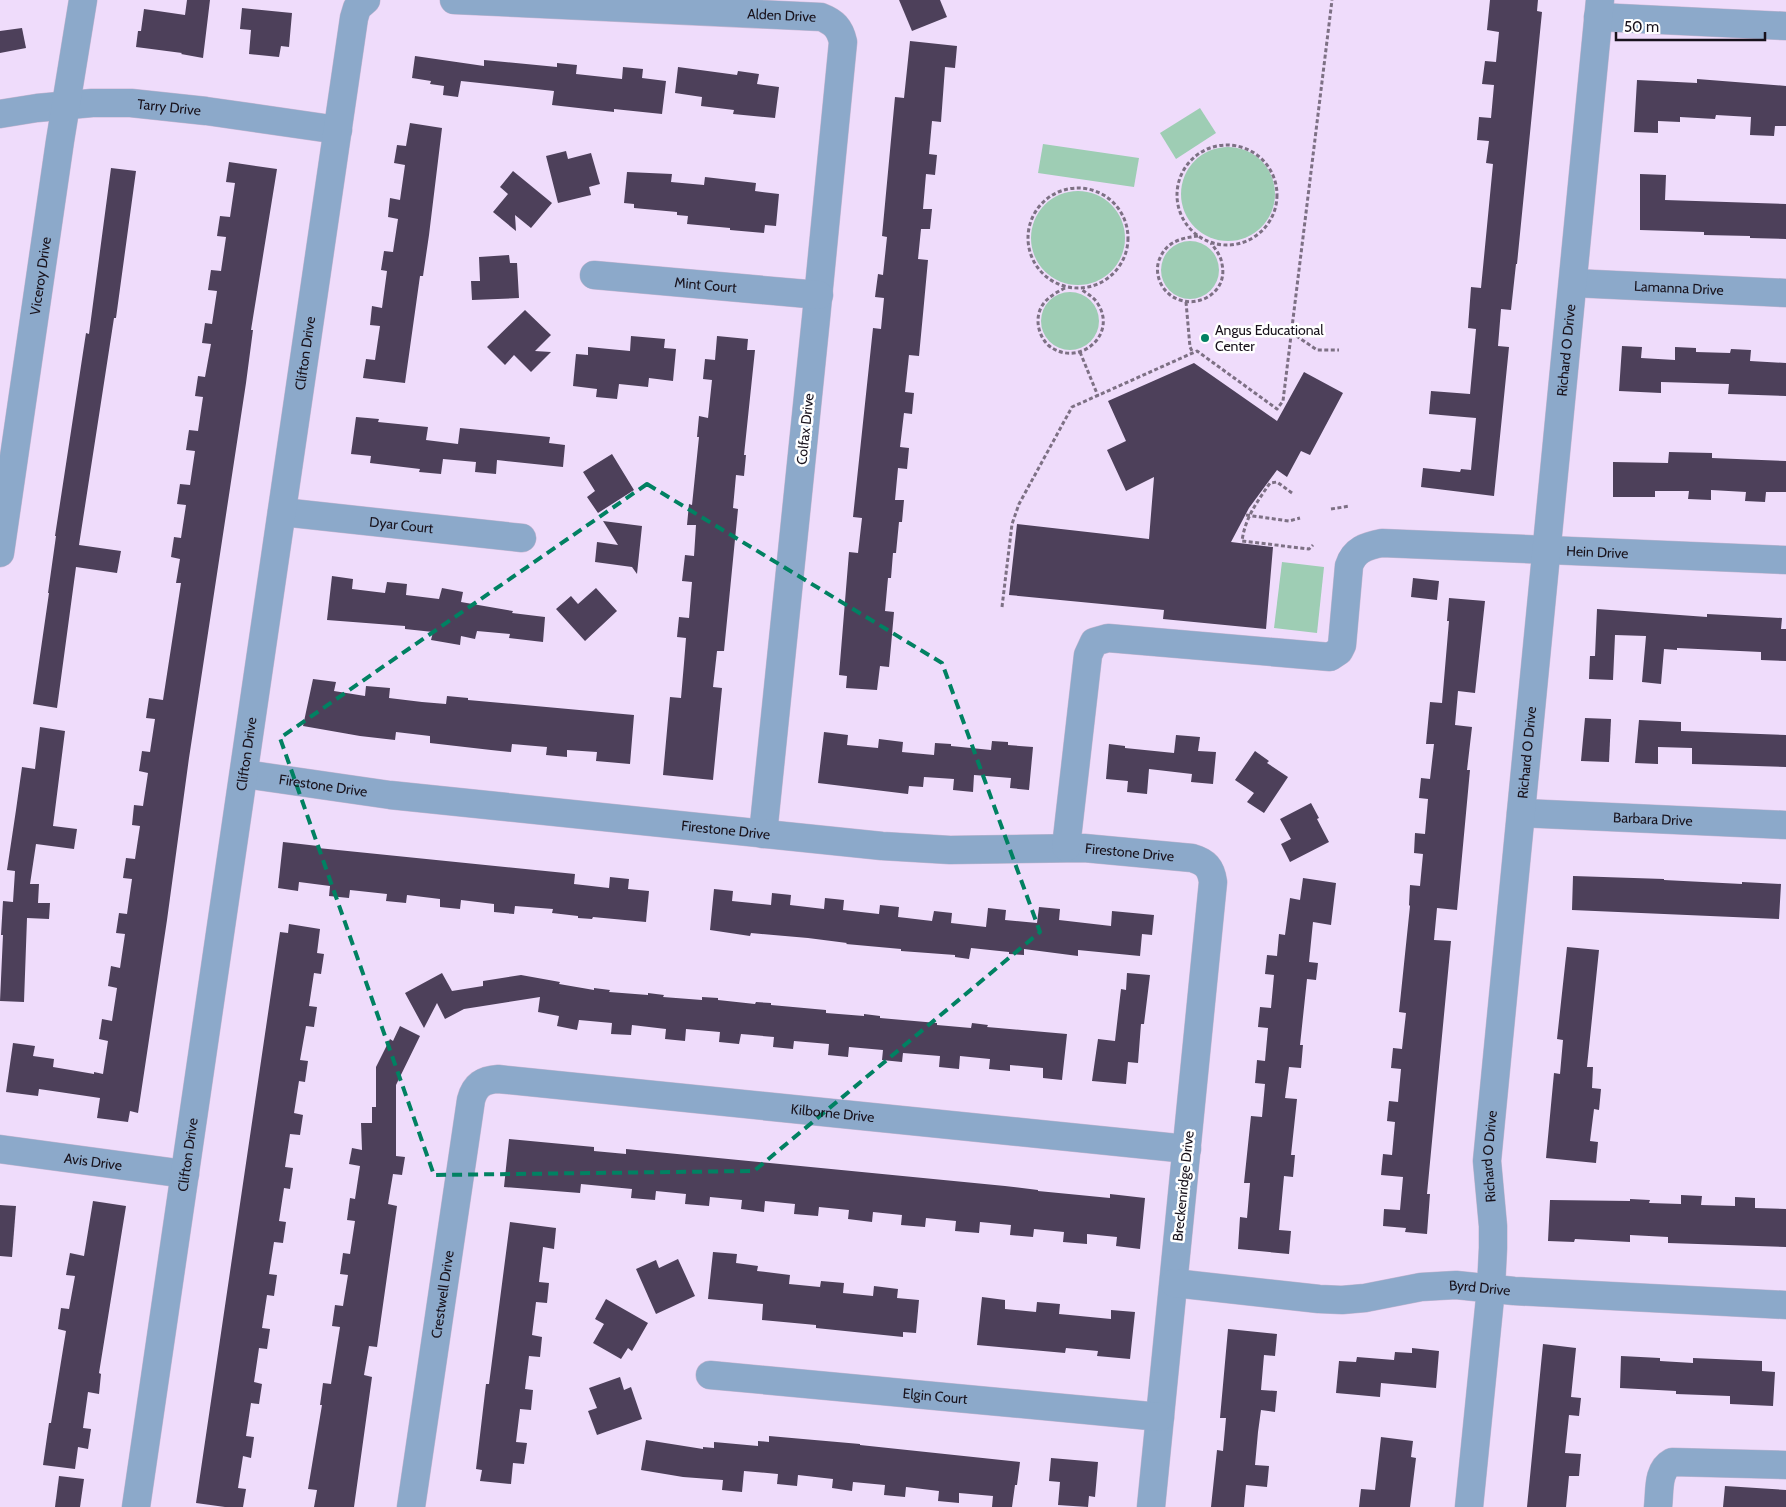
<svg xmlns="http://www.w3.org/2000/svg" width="1786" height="1507" font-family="Cabin,sans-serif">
<rect width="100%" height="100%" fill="#efdcfb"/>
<g fill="#9ecdb4">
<polygon points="1200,108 1216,133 1176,159 1160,133"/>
<polygon points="1043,144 1139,158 1134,187 1038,173"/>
<circle cx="1228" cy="194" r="47"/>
<circle cx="1078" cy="238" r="47"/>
<circle cx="1190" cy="270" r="29"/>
<circle cx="1070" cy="321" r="29"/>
<polygon points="1282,562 1324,567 1317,633 1274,628"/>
</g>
<g fill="#4d405a">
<polygon points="187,0 210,0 203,58 181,54 182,53 136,47 138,31 141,31 144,9 185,15"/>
<polygon points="899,0 940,0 947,17 912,31"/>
<polygon points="1490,0 1538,0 1537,11 1542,12 1517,264 1516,264 1511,310 1501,309 1498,346 1509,347 1494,496 1421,487 1423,468 1460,472 1461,469 1471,470 1476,418 1429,414 1431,391 1470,394 1476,329 1468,328 1471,287 1481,288 1493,164 1486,163 1489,141 1477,140 1479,117 1491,118 1494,85 1482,84 1485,61 1496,62 1499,32 1487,30"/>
<polygon points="242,8 292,13 289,47 281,46 279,57 249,54 251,30 240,29"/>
<polygon points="22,28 26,48 0,53 0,31"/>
<polygon points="910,41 957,46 955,68 945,67 941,122 932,121 929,154 937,155 935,175 926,174 923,209 932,209 930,229 921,229 918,259 928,260 923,314 919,356 909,355 905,392 914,393 912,414 904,413 900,447 909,448 907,469 898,468 895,500 904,500 902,522 899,522 896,553 893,553 891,578 888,578 885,611 894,612 891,646 889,667 880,666 877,690 846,688 847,676 839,675 849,552 858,553 862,518 853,517 873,328 881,329 884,298 875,297 878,274 883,275 887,237 882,236 895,97 904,98"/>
<polygon points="415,56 484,66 484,60 557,67 557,63 577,65 576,74 622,79 623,67 643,69 642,78 666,81 662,114 614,109 614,112 552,105 554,91 461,81 458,97 443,95 444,86 430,84 431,81 412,78"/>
<polygon points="678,67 737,75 738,71 759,74 757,84 779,87 775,118 733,114 734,110 701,106 702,97 675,93"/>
<polygon points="1697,79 1786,86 1786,126 1775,126 1774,136 1750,135 1751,117 1716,115 1715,119 1680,117 1680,122 1658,121 1658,133 1634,132 1637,80 1697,83"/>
<polygon points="410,123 442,128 429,235 423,276 420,276 405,383 363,378 366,359 375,360 380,326 370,325 372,306 382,308 387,271 381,270 384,251 393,252 398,219 388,217 390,198 400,200 405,165 394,163 397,145 406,146"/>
<polygon points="566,151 568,159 591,153 600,184 589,187 591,195 558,203 546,156"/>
<polygon points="229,162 277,169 251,330 253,330 246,383 189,758 167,920 138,1113 130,1111 128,1122 97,1118 100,1098 39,1089 38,1096 6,1092 13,1043 35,1046 33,1056 54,1059 53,1067 94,1074 94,1072 103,1074 108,1041 99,1039 102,1019 112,1021 117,988 108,986 111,966 120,968 125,934 116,933 119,913 127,914 132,879 123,878 126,858 135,859 140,826 132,825 134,805 143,806 148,773 139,771 142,751 150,752 155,719 146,718 149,698 163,700 181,583 176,583 180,559 171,557 174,537 181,538 186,505 177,504 180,484 190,485 195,451 186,450 189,430 198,431 203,397 195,396 198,376 205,377 211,344 202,343 205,323 212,324 217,291 208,290 211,270 221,271 226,237 217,236 220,216 230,217 235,183 226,182"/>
<polygon points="111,168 136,171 116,318 114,318 79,545 121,551 117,573 76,567 57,708 33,704 49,593 48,593 56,536 55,536 86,333 89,334"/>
<polygon points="513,171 552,203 531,228 515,215 516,231 493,212 508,194 500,187"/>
<polygon points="627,172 672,174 671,182 704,185 705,177 756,183 755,191 779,194 776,226 765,225 764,233 730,230 730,228 687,224 688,216 677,215 677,212 634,208 634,204 624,203"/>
<polygon points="1640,174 1666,175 1665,200 1786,204 1786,239 1750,238 1750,236 1704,235 1704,232 1640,230"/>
<polygon points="509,255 510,263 517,263 519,298 472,300 471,281 480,281 479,257"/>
<polygon points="525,310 551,335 535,351 551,352 531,372 514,355 505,365 487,347"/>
<polygon points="631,336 665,339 664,348 676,349 673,381 649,378 648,387 619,384 617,399 596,397 597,389 573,386 576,354 588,355 588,347 630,351"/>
<polygon points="717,336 748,339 747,350 755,350 744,455 746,455 744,476 736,475 733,508 738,509 724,651 717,651 713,687 722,688 713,780 663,775 670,697 681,698 684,663 686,638 677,637 679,617 689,618 692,582 682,581 685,555 694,556 696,525 687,525 689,504 692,505 699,437 697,437 699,416 708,418 712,380 703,379 705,359 715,360"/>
<polygon points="1622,346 1642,347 1641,358 1675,360 1675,347 1696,348 1696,352 1730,353 1731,349 1751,350 1750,361 1786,363 1786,396 1728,394 1729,384 1661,382 1661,393 1619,391"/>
<polygon points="1194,363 1277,421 1304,372 1343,393 1310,455 1301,451 1287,477 1277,470 1249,508 1231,542 1273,547 1266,629 1163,619 1164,610 1009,595 1017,524 1149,539 1154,477 1126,491 1107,450 1126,441 1108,401"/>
<polygon points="356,417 379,419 378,422 428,427 426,440 458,444 460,428 550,437 549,443 565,445 563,467 497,460 496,474 475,472 476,462 443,459 441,474 419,472 420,469 370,463 371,456 351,454"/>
<polygon points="1669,452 1712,453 1712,458 1786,461 1786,492 1766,492 1765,502 1745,501 1746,492 1711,490 1711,500 1688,499 1689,491 1655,491 1655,497 1613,497 1613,462 1668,463"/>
<polygon points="612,454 634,490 598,513 587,497 595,491 583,472"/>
<polygon points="603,521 642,526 637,574 632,567 595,562 597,542 618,545"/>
<polygon points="332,576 353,579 352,589 385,593 387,582 407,584 406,595 439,599 442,588 463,592 461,602 513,611 512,613 545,617 543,642 509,638 510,634 477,631 475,639 461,636 460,645 431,640 433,632 405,629 405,626 327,620"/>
<polygon points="1413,578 1439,581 1437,600 1411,597"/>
<polygon points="596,588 617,611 585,641 556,609 571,596 578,604"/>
<polygon points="1449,598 1485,601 1475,693 1458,691 1455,725 1472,727 1467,770 1470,770 1457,910 1437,908 1434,940 1451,941 1427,1194 1430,1194 1427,1234 1405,1232 1406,1228 1383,1226 1384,1209 1400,1210 1403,1177 1381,1175 1383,1154 1392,1155 1395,1122 1387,1121 1389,1101 1398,1102 1401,1069 1391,1068 1393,1048 1402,1049 1406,1013 1399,1012 1410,906 1409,905 1410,885 1420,886 1423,854 1414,853 1415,833 1425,834 1428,799 1419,798 1421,778 1430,779 1434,744 1426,744 1430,702 1442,703 1449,621 1447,621"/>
<polygon points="1597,609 1707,617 1707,614 1782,618 1781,629 1786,629 1786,661 1761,660 1761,652 1677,648 1677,650 1664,649 1661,684 1642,682 1646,636 1615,635 1613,680 1589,679 1590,656 1595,656"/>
<polygon points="313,679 336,682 334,691 365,696 366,686 390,688 389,698 422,702 446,704 447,696 468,698 468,700 634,715 630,764 596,761 597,752 567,750 567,757 546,755 547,747 512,744 511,752 491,750 430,743 430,736 396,732 395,740 360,736 303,726"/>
<polygon points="1585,718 1611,719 1609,762 1581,761"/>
<polygon points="1639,720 1681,722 1681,731 1786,735 1786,767 1692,764 1692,748 1658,747 1658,764 1635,763"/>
<polygon points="40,727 65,731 53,826 77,829 74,849 36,844 30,884 39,884 38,903 50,903 49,919 27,918 24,1002 0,1001 3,935 1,935 3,901 13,902 15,871 7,870 16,810 22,767 35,769"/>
<polygon points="824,732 848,735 847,745 878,748 879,739 903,742 902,752 934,755 935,743 951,744 951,746 991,750 992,741 1008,742 1008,745 1033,747 1029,790 1010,788 1011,778 974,775 973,792 953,790 954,779 924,777 923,787 909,786 908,794 818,783"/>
<polygon points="1176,735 1200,737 1198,751 1216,752 1213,784 1191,782 1192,774 1149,769 1147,794 1127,792 1128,781 1106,779 1109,744 1125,746 1125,748 1174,753"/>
<polygon points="1255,751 1269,761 1267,763 1288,777 1264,813 1247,802 1254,793 1235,780"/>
<polygon points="1311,803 1319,818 1317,819 1329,842 1290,862 1281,844 1291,839 1280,819"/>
<polygon points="283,842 318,846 318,848 575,874 574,884 609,888 610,877 629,879 628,889 649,891 646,922 593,917 592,919 578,918 578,916 552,913 553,909 515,906 514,914 494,912 494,904 461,900 460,909 440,907 440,899 407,895 406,903 386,901 387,894 350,890 349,898 329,896 330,886 299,882 298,891 278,888"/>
<polygon points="1573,876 1664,879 1664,880 1742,884 1742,882 1781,884 1779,919 1572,910"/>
<polygon points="1303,878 1336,883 1331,925 1313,922 1309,962 1318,963 1316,980 1307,979 1300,1045 1303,1045 1301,1068 1289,1067 1285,1098 1297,1099 1291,1155 1295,1155 1293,1177 1284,1176 1279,1230 1291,1231 1289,1254 1238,1249 1240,1217 1247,1218 1250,1183 1244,1183 1251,1116 1262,1117 1265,1084 1255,1083 1257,1060 1265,1061 1268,1028 1258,1027 1260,1007 1271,1008 1274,975 1265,974 1267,955 1277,956 1279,934 1285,935 1290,898 1300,900"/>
<polygon points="714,889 733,891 732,901 771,905 772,893 791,895 790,905 824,909 825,898 844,900 843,910 879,914 880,905 899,907 898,917 932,921 934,911 952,913 951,923 986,927 988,908 1006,910 1005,920 1037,923 1039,907 1060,909 1059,920 1111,926 1112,911 1154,915 1152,935 1142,934 1140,956 1078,950 1078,956 1024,949 1024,955 1009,954 1009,952 971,948 969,959 955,957 955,955 901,951 901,949 846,944 847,943 808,938 751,933 750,936 710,930"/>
<polygon points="289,924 320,929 317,953 324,954 321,974 314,973 309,1006 317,1007 314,1027 306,1026 300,1060 308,1061 305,1082 299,1081 294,1113 303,1115 300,1135 290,1134 285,1167 293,1168 290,1189 284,1188 279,1221 286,1222 283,1243 274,1242 269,1274 277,1275 274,1296 267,1295 262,1328 270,1329 267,1349 259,1348 254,1382 262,1384 259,1404 251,1403 246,1436 254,1437 251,1458 243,1456 238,1488 246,1489 243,1507 225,1507 196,1503 280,932 288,933"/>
<polygon points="1567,947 1599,950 1587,1067 1593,1067 1592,1088 1601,1089 1599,1110 1594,1109 1590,1141 1598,1142 1596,1163 1546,1158 1554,1073 1560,1074 1563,1040 1557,1039"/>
<polygon points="442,973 452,991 483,986 483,981 521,975 560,982 559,984 594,990 594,988 610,990 609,992 648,995 648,993 664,995 663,997 702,1000 702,997 718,998 718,1000 755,1004 756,1002 771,1003 771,1005 826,1010 826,1013 864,1016 864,1014 880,1016 880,1018 937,1023 937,1025 971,1028 972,1023 988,1025 987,1027 1067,1034 1062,1080 1043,1078 1043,1068 1010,1065 1010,1071 989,1069 990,1059 960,1056 959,1069 939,1067 940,1056 903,1053 902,1062 882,1060 883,1050 849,1047 848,1057 828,1055 829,1044 794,1041 793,1049 773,1047 774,1037 741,1034 739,1044 719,1042 720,1032 686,1029 685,1041 665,1039 666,1029 632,1025 631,1035 611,1034 612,1023 579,1020 577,1030 557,1026 559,1016 538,1012 540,997 464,1009 445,1019 437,1003 424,1028 405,993"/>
<polygon points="1127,973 1150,975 1144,1024 1141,1024 1138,1063 1128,1062 1126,1084 1092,1081 1098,1039 1115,1041 1121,989 1126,990"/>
<polygon points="400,1026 420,1036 396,1085 396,1156 405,1157 402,1175 393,1174 388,1204 397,1206 377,1347 369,1346 364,1375 372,1377 354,1507 314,1507 317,1490 308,1489 322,1405 320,1405 323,1383 331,1384 340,1327 332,1326 335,1305 343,1306 348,1275 340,1274 343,1253 350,1254 355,1221 347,1220 350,1198 355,1199 360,1166 349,1164 352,1148 362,1150 361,1123 372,1123 372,1107 376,1107 376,1067 390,1039 393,1041"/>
<polygon points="509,1139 594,1147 594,1151 626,1154 626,1149 1005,1186 1038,1190 1038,1191 1110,1198 1110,1194 1145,1198 1140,1249 1116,1246 1117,1237 1087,1234 1087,1244 1063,1242 1064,1232 1034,1229 1033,1237 1010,1235 1011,1225 980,1222 979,1233 955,1231 956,1221 926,1218 925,1227 901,1225 902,1215 873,1212 872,1222 848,1219 849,1210 819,1207 818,1216 794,1214 795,1204 765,1201 764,1212 741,1209 742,1200 710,1197 709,1206 685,1204 686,1194 656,1191 655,1200 631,1198 632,1189 581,1184 580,1193 504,1187"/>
<polygon points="1681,1195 1702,1196 1701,1205 1735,1206 1735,1197 1755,1198 1755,1208 1786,1209 1786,1247 1668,1243 1668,1237 1630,1235 1630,1242 1575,1239 1574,1242 1548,1241 1550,1200 1630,1201 1630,1199 1650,1200 1649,1203 1681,1204"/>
<polygon points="93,1201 126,1206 99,1373 101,1374 99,1394 88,1392 83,1428 91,1429 88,1449 78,1447 75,1469 43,1465 49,1423 51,1423 66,1331 58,1329 61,1308 69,1309 75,1276 66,1275 70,1253 84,1256"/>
<polygon points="0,1205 16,1206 12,1257 0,1256"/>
<polygon points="510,1222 556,1228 554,1249 543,1247 539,1282 549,1283 547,1303 536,1302 532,1335 542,1337 540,1357 529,1356 525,1389 533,1390 531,1410 520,1409 516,1442 527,1443 524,1464 513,1463 511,1484 480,1481 482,1470 476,1469 486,1384 489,1384"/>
<polygon points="713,1252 737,1254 736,1263 758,1266 757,1271 790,1275 789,1284 820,1287 821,1281 844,1283 843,1293 873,1296 874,1286 898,1289 897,1298 919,1300 916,1333 903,1332 903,1337 816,1328 816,1325 762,1320 763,1304 708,1299"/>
<polygon points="678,1259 695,1296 656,1314 636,1269 656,1260 659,1268"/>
<polygon points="982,1297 1005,1300 1005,1309 1036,1312 1037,1302 1060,1304 1059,1314 1111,1319 1111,1310 1135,1312 1130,1359 1097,1356 1098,1351 1066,1348 1065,1353 977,1345"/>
<polygon points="606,1299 648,1323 632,1351 628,1348 621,1359 593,1343 604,1324 595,1319"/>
<polygon points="1228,1329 1277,1334 1275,1356 1264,1355 1261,1390 1277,1391 1275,1412 1261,1410 1258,1432 1255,1465 1269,1466 1267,1487 1246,1485 1244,1507 1211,1507 1217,1450 1223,1451 1226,1418 1220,1418"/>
<polygon points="1543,1344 1576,1348 1571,1397 1581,1398 1579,1416 1569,1415 1565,1453 1581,1454 1579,1476 1569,1476 1566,1507 1527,1507"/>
<polygon points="1412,1348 1439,1351 1436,1388 1381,1383 1380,1397 1336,1393 1339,1361 1356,1362 1357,1357 1394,1360 1395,1352 1412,1353"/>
<polygon points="1621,1356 1660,1358 1660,1361 1693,1363 1693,1358 1762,1361 1762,1371 1775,1372 1773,1406 1730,1404 1730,1396 1676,1394 1676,1391 1620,1388"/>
<polygon points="620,1377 624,1390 631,1387 642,1419 597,1435 588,1411 597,1408 589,1388"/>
<polygon points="769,1436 860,1444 860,1445 1020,1462 1017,1485 1015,1485 1012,1507 992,1507 993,1496 959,1493 959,1503 938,1501 939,1491 906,1487 905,1497 884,1495 885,1485 853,1482 852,1491 832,1488 833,1479 798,1475 797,1486 777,1484 778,1474 744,1471 742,1492 722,1490 723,1480 683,1477 641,1470 646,1440 703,1449 703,1447 714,1448 714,1442 758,1446 758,1441 769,1442"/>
<polygon points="1381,1437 1413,1441 1411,1457 1416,1458 1410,1507 1359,1507 1361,1489 1375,1490"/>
<polygon points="1051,1458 1098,1462 1095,1497 1089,1496 1088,1507 1058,1505 1060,1482 1049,1481"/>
<polygon points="59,1476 84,1479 80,1507 55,1507"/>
<polygon points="1725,1486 1786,1490 1786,1507 1723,1507"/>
</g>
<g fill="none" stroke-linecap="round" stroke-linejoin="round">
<g stroke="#c8b8d3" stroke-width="29">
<g id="minor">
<path id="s1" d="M454,0L821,17C834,22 840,28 843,42L816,318L763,834"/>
<polyline points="1598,17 1786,26"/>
<path id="s2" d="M0,114L37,108L92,103H131L206,111L338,130"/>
<path id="s3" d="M594,275L819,295"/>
<path id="s4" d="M1573,283L1786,293"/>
<path id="s5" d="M282,512L522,538"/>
<path id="s6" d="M0,553L60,141L83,0"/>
<path id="s7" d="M244,774L390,795L882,846L950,850L1084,848L1192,858C1206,862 1211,868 1213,882L1151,1507"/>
<path id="s8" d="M1521,813L1786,825"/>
<path id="s9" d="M1066,847L1088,655L1094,642L1108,638L1330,657L1339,651L1342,645L1349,566C1354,550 1366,546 1382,543L1786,560"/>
<path id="s10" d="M0,1149L185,1174"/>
<path id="s11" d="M1174,1283L1319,1299L1342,1300L1365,1298L1421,1287L1456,1285L1514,1291L1786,1305"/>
<path id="s12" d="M710,1375L1160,1417"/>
<path id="s13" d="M136,1507L354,18L357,8L366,0"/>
<path id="s14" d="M411,1507L471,1100C475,1085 483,1080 498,1079L1187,1149"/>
<path id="s15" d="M1469,1507L1491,1288L1493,1248V1226L1487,1161L1600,0"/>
<path d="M1658,1507C1660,1491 1657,1470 1672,1462L1786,1465"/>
</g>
</g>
<g stroke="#7d7084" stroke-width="3" stroke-dasharray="4 2.5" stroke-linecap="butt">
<circle cx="1227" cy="195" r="50"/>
<circle cx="1078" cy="238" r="50"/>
<path d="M1198,236C1182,238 1167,241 1160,258C1156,266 1157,276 1161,284C1179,317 1230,300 1222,264C1221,256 1216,250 1211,243"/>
<path d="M1065,288C1051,295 1038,303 1038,321C1038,330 1042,339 1048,345C1077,369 1118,336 1098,304C1094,297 1087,294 1081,289"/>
<polyline points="1186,302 1190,347 1193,353"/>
<polyline points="1290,334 1295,335 1317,350 1339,350"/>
<polyline points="1080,352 1098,396"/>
<path d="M1292,493L1277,482L1270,483C1257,502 1245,518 1242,541L1309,549L1313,545"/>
<polyline points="1331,509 1350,506"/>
<polyline points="1246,515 1289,521 1300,518"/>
<polyline points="1002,607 1012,524 1019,504 1072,407 1197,351 1277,409 1283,401 1332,0"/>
</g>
<use href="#minor" stroke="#8ca9ca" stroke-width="28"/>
</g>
<path fill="none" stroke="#018162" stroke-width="4" stroke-dasharray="10 6" stroke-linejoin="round" d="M647,484L942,663L1040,932L754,1171L434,1175L280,738Z"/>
<circle fill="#018162" stroke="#fff" stroke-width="2" cx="1205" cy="338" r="5"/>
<g text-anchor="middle" stroke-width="5" stroke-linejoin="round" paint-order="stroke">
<g font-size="14" fill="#18121c" stroke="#fff">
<text dy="5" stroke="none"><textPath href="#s1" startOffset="328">Alden Drive</textPath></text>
<text dy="5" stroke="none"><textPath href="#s2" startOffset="170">Tarry Drive</textPath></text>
<text dy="5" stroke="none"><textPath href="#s6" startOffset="280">Viceroy Drive</textPath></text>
<text dy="5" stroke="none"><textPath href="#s3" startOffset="112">Mint Court</textPath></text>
<text dy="5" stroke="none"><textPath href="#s4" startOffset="106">Lamanna Drive</textPath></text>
<text dy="5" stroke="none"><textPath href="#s15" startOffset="1162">Richard O Drive</textPath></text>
<text dy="5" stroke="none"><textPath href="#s13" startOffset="1166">Clifton Drive</textPath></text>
<text transform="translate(805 429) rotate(-84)" y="5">Colfax Drive</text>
<text dy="5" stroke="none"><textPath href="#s5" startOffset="120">Dyar Court</textPath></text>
<text dy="5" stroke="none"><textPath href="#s9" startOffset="800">Hein Drive</textPath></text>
<text dy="5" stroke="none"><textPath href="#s13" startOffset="761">Clifton Drive</textPath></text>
<text dy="5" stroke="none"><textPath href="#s15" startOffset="758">Richard O Drive</textPath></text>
<text dy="5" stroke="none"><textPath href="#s7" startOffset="80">Firestone Drive</textPath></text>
<text dy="5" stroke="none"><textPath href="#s8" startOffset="132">Barbara Drive</textPath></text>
<text dy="5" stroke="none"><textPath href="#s7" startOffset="485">Firestone Drive</textPath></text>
<text dy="5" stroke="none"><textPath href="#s7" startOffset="890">Firestone Drive</textPath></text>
<text dy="5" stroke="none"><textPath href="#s14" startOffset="785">Kilborne Drive</textPath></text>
<text dy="5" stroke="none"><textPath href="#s13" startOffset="356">Clifton Drive</textPath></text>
<text dy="5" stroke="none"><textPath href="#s15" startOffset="352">Richard O Drive</textPath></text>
<text dy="5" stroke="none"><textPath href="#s10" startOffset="94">Avis Drive</textPath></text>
<text transform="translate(1183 1186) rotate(-84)" y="5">Breckenridge Drive</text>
<text dy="5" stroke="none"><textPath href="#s11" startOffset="308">Byrd Drive</textPath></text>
<text dy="5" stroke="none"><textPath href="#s14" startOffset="215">Crestwell Drive</textPath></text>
<text dy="5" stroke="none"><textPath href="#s12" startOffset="226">Elgin Court</textPath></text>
</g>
<g font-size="14" fill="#18121c" stroke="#fff" text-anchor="start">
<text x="1215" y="335">Angus Educational<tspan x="1215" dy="16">Center</tspan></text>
</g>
</g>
<path d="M1616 32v8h149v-8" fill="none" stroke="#18121c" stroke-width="2.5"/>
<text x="1624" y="32" font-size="15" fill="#18121c" stroke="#ffffff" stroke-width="4" paint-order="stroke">50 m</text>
</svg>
